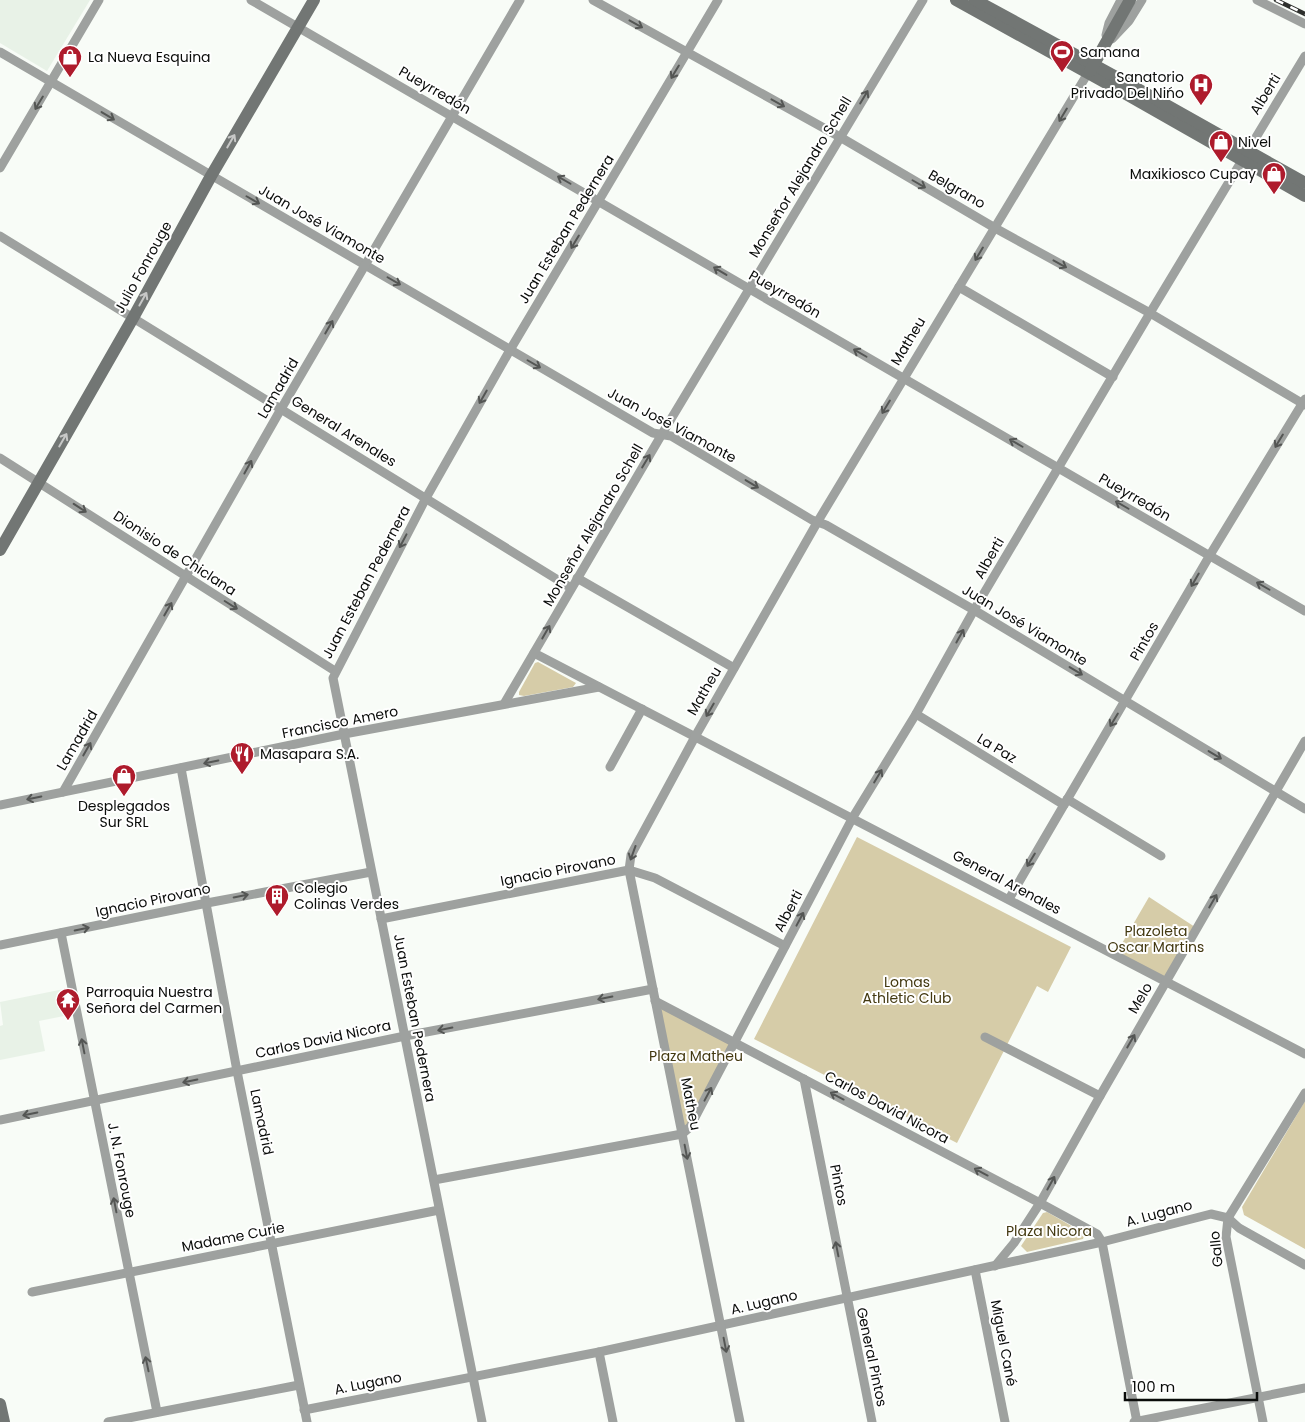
<svg xmlns="http://www.w3.org/2000/svg" width="1305" height="1422" font-family="Poppins,sans-serif">
<rect width="100%" height="100%" fill="#f8fcf7"/>
<g fill="#e8f2e7">
<polygon points="0,0 90,0 47,71 0,43"/>
<polygon points="64,989 69,1015 39,1021 45,1051 0,1060 0,1026 3,1025 0,1002"/>
</g>
<g fill="#d6cca8">
<polygon points="538,662 576,683 573,687 524,696 519,695 519,692 535,663"/>
<polygon points="857,837 1071,947 1048,992 1037,986 957,1143 754,1039"/>
<polygon points="1149,897 1195,927 1165,977 1117,952"/>
<polygon points="655,1001 735,1043 682,1134"/>
<polygon points="1305,1101 1305,1249 1244,1215 1242,1207"/>
<polygon points="1047,1212 1082,1232 1084,1236 1083,1239 1027,1252 1021,1246 1043,1213"/>
</g>
<g fill="none" stroke-linecap="round" stroke-linejoin="round">
<g stroke="#9ea19f" stroke-width="9">
<polyline points="251,0 1305,611"/>
<polyline points="593,0 840,137 995,228 1150,313 1305,405"/>
<polyline points="1257,0 1305,24"/>
<polyline points="1106,35 1109,23 1121,0"/>
<polyline points="1112,39 1129,21 1142,0"/>
<polyline points="0,52 653,433 671,436 812,520 826,525 974,610 1305,809"/>
<polyline points="0,168 99,0"/>
<polyline points="0,236 571,588"/>
<polyline points="959,287 1113,377"/>
<polyline points="0,458 335,671"/>
<polyline points="577,578 734,668"/>
<polyline points="534,653 1305,1054"/>
<polyline points="504,704 662,434 923,0"/>
<polyline points="916,714 1064,805"/>
<polyline points="610,767 642,709"/>
<polyline points="181,768 237,1071 307,1422"/>
<polyline points="63,792 281,409 520,0"/>
<polyline points="1067,799 1161,856"/>
<polyline points="0,805 344,734 599,687"/>
<polyline points="1009,899 1210,555 1305,399"/>
<polyline points="381,919 629,870 655,878 785,946"/>
<polyline points="61,933 157,1412"/>
<polyline points="0,945 207,903 371,872"/>
<polyline points="655,1001 1040,1203 1097,1234 1102,1242 1137,1422"/>
<polyline points="985,1037 1100,1096"/>
<polyline points="804,1079 872,1422"/>
<polyline points="0,1120 405,1036 653,989"/>
<polyline points="434,1180 682,1134 690,1127 853,817 916,714 974,610 1150,313 1305,56"/>
<polyline points="995,1266 1014,1243 1040,1203 1100,1096 1305,741"/>
<polyline points="975,1270 1005,1422"/>
<polyline points="32,1292 439,1210"/>
<polyline points="599,1352 613,1422"/>
<polyline points="304,1410 599,1352 1102,1242 1211,1214 1228,1218 1239,1228 1305,1265"/>
<polyline points="108,1422 299,1385"/>
<polyline points="482,1422 333,678 426,498 510,350 718,0"/>
<polyline points="740,1422 629,870 631,855 696,735 818,521 1088,73"/>
<polyline points="1134,1422 1305,1388"/>
<polyline points="1263,1422 1226,1237 1228,1218 1305,1093"/>
</g>
<g stroke="#727674" stroke-width="12">
<polyline points="956,0 1126,94 1305,196"/>
<polyline points="975,0 1129,84 1305,183"/>
<polyline points="1090,71 1130,0"/>
<polyline points="0,550 133,318 211,176 314,0"/>
<polyline points="0,1404 4,1422"/>
</g>
<g stroke="#2e302d" stroke-width="4.5">
<polyline id="rail" points="1276,0 1305,14"/>
</g>
<use href="#rail" stroke="#fff" stroke-width="2.5" stroke-dasharray="8" stroke-linecap="butt"/>
</g>
<defs><path id="oneway-shaft" d="M-6 0H5M1.5-3L5.5 0L1.5 3" fill="none" stroke-width="1.6" stroke-linecap="round" stroke-linejoin="round" transform="scale(1.25)"/></defs>
<g stroke="#545654">
<use href="#oneway-shaft" transform="translate(636 24) rotate(29)"/>
<use href="#oneway-shaft" transform="translate(675 72) rotate(121)"/>
<use href="#oneway-shaft" transform="translate(864 97) rotate(-59)"/>
<use href="#oneway-shaft" transform="translate(39 103) rotate(121)"/>
<use href="#oneway-shaft" transform="translate(778 103) rotate(29)"/>
<use href="#oneway-shaft" transform="translate(1063 115) rotate(121)"/>
<use href="#oneway-shaft" transform="translate(108 116) rotate(31)"/>
<use href="#oneway-shaft" transform="translate(564 180) rotate(-150)"/>
<use href="#oneway-shaft" transform="translate(919 184) rotate(30)"/>
<use href="#oneway-shaft" transform="translate(253 200) rotate(30)"/>
<use href="#oneway-shaft" transform="translate(575 242) rotate(121)"/>
<use href="#oneway-shaft" transform="translate(979 254) rotate(121)"/>
<use href="#oneway-shaft" transform="translate(1060 264) rotate(29)"/>
<use href="#oneway-shaft" transform="translate(720 271) rotate(-149)"/>
<use href="#oneway-shaft" transform="translate(394 281) rotate(30)"/>
<use href="#oneway-shaft" transform="translate(329 327) rotate(-60)"/>
<use href="#oneway-shaft" transform="translate(860 353) rotate(-150)"/>
<use href="#oneway-shaft" transform="translate(534 364) rotate(30)"/>
<use href="#oneway-shaft" transform="translate(483 397) rotate(120)"/>
<use href="#oneway-shaft" transform="translate(886 407) rotate(121)"/>
<use href="#oneway-shaft" transform="translate(1279 441) rotate(121)"/>
<use href="#oneway-shaft" transform="translate(1016 443) rotate(-150)"/>
<use href="#oneway-shaft" transform="translate(646 461) rotate(-59)"/>
<use href="#oneway-shaft" transform="translate(248 467) rotate(-61)"/>
<use href="#oneway-shaft" transform="translate(752 484) rotate(31)"/>
<use href="#oneway-shaft" transform="translate(1122 505) rotate(-150)"/>
<use href="#oneway-shaft" transform="translate(80 508) rotate(33)"/>
<use href="#oneway-shaft" transform="translate(403 541) rotate(118)"/>
<use href="#oneway-shaft" transform="translate(1195 580) rotate(120)"/>
<use href="#oneway-shaft" transform="translate(1263 586) rotate(-150)"/>
<use href="#oneway-shaft" transform="translate(231 605) rotate(32)"/>
<use href="#oneway-shaft" transform="translate(168 609) rotate(-60)"/>
<use href="#oneway-shaft" transform="translate(546 632) rotate(-60)"/>
<use href="#oneway-shaft" transform="translate(960 636) rotate(-61)"/>
<use href="#oneway-shaft" transform="translate(1076 671) rotate(31)"/>
<use href="#oneway-shaft" transform="translate(710 710) rotate(120)"/>
<use href="#oneway-shaft" transform="translate(1114 720) rotate(121)"/>
<use href="#oneway-shaft" transform="translate(87 749) rotate(-60)"/>
<use href="#oneway-shaft" transform="translate(1215 755) rotate(31)"/>
<use href="#oneway-shaft" transform="translate(211 762) rotate(168)"/>
<use href="#oneway-shaft" transform="translate(878 776) rotate(-59)"/>
<use href="#oneway-shaft" transform="translate(34 798) rotate(168)"/>
<use href="#oneway-shaft" transform="translate(633 853) rotate(110)"/>
<use href="#oneway-shaft" transform="translate(1031 860) rotate(121)"/>
<use href="#oneway-shaft" transform="translate(241 896) rotate(-11)"/>
<use href="#oneway-shaft" transform="translate(1213 901) rotate(-60)"/>
<use href="#oneway-shaft" transform="translate(800 919) rotate(-62)"/>
<use href="#oneway-shaft" transform="translate(82 929) rotate(-12)"/>
<use href="#oneway-shaft" transform="translate(605 998) rotate(169)"/>
<use href="#oneway-shaft" transform="translate(445 1029) rotate(169)"/>
<use href="#oneway-shaft" transform="translate(1131 1041) rotate(-60)"/>
<use href="#oneway-shaft" transform="translate(83 1046) rotate(-101)"/>
<use href="#oneway-shaft" transform="translate(190 1081) rotate(168)"/>
<use href="#oneway-shaft" transform="translate(708 1094) rotate(-62)"/>
<use href="#oneway-shaft" transform="translate(837 1096) rotate(-152)"/>
<use href="#oneway-shaft" transform="translate(30 1114) rotate(168)"/>
<use href="#oneway-shaft" transform="translate(686 1152) rotate(79)"/>
<use href="#oneway-shaft" transform="translate(981 1172) rotate(-152)"/>
<use href="#oneway-shaft" transform="translate(1051 1183) rotate(-61)"/>
<use href="#oneway-shaft" transform="translate(115 1205) rotate(-101)"/>
<use href="#oneway-shaft" transform="translate(837 1249) rotate(-101)"/>
<use href="#oneway-shaft" transform="translate(725 1345) rotate(79)"/>
<use href="#oneway-shaft" transform="translate(147 1364) rotate(-102)"/>
</g>
<g stroke="#c7c8c7">
<use href="#oneway-shaft" transform="translate(231 141) rotate(-60)"/>
<use href="#oneway-shaft" transform="translate(143 299) rotate(-61)"/>
<use href="#oneway-shaft" transform="translate(63 440) rotate(-60)"/>
</g>
<defs>
<g id="stadium-pin" transform="scale(1.25)"><path d="M0 17L-7.5 6A9.5 9.5 0 1 1 7.5 6Z" fill="#ae1b2c" stroke="#fff"/><path d="M0-5a6.5 5 0 1 0 0 10a6.5 5 0 1 0 0-10ZM-3.5-1.8h7v3.6h-7Z" fill="#fff"/></g>
<g id="shop-pin" transform="scale(1.25)"><path d="M0 17L-7.5 6A9.5 9.5 0 1 1 7.5 6Z" fill="#ae1b2c" stroke="#fff"/><path d="M-5-2.5h2.3a2.7 3.5 0 0 1 5.4 0H5L5.5 6h-11ZM-1.5-2.5h3a1.5 2.3 0 0 0-3 0Z" fill="#fff"/></g>
<g id="hospital-pin" transform="scale(1.25)"><path d="M0 17L-7.5 6A9.5 9.5 0 1 1 7.5 6Z" fill="#ae1b2c" stroke="#fff"/><path d="M-5-5h3v3.5h4V-5h3V5h-3V1.5h-4V5h-3Z" fill="#fff"/></g>
<g id="restaurant-pin" transform="scale(1.25)"><path d="M0 17L-7.5 6A9.5 9.5 0 1 1 7.5 6Z" fill="#ae1b2c" stroke="#fff"/><path d="M-5-6h1v4h1v-4h1v4h1v-4h1v5L-1.5 .5V6h-2V.5L-5-1ZM5-6V6H3V1.5H1.5Q1.5-4 5-6Z" fill="#fff"/></g>
<g id="building-pin" transform="scale(1.25)"><path d="M0 17L-7.5 6A9.5 9.5 0 1 1 7.5 6Z" fill="#ae1b2c" stroke="#fff"/><path d="M-4-6H4V6H1V3H-1V6H-4ZM-2.5-4.3h1.7v1.8h-1.7ZM.8-4.3h1.7v1.8H.8ZM-2.5-1h1.7V.8h-1.7ZM.8-1h1.7V.8H.8Z" fill="#fff"/></g>
<g id="temple-pin" transform="scale(1.25)"><path d="M0 17L-7.5 6A9.5 9.5 0 1 1 7.5 6Z" fill="#ae1b2c" stroke="#fff"/><path d="M0-6L5-2H3V0L6.5 2.5H4V6H1.5V3h-3V6H-4V2.5H-6.5L-3 0V-2H-5Z" fill="#fff"/></g>
</defs>
<g fill-rule="evenodd">
<use href="#stadium-pin" x="1062" y="52"/>
<use href="#shop-pin" x="70" y="57"/>
<use href="#hospital-pin" x="1201" y="85"/>
<use href="#shop-pin" x="1221" y="142"/>
<use href="#shop-pin" x="1274" y="174"/>
<use href="#restaurant-pin" x="242" y="754"/>
<use href="#shop-pin" x="124" y="776"/>
<use href="#building-pin" x="277" y="896"/>
<use href="#temple-pin" x="68" y="1000"/>
</g>
<g text-anchor="middle" stroke-width="4" stroke-linejoin="round" paint-order="stroke">
<g font-size="14" fill="#0a0c0a" stroke="#fff" text-anchor="start">
<text x="1080" y="57">Samana</text>
<text x="88" y="62">La Nueva Esquina</text>
<text x="1184" y="82" text-anchor="end">Sanatorio<tspan x="1184" dy="16">Privado Del Nińo</tspan></text>
<text x="1238" y="147">Nivel</text>
<text x="1256" y="179" text-anchor="end">Maxikiosco Cupay</text>
<text x="260" y="759">Masapara S.A.</text>
<text x="124" y="811" text-anchor="middle">Desplegados<tspan x="124" dy="16">Sur SRL</tspan></text>
<text x="294" y="893">Colegio<tspan x="294" dy="16">Colinas Verdes</tspan></text>
<text x="86" y="997">Parroquia Nuestra<tspan x="86" dy="16">Señora del Carmen</tspan></text>
</g>
<g font-size="14" fill="#0a0c0a" stroke="#fff">
<text transform="translate(435 90) rotate(30)" y="5">Pueyrredón</text>
<text transform="translate(1265 94) rotate(-58)" y="5">Alberti</text>
<text transform="translate(800 177) rotate(-59)" y="5">Monseñor Alejandro Schell</text>
<text transform="translate(957 189) rotate(30)" y="5">Belgrano</text>
<text transform="translate(322 224) rotate(30)" y="5">Juan José Viamonte</text>
<text transform="translate(566 229) rotate(-59)" y="5">Juan Esteban Pedernera</text>
<text transform="translate(143 267) rotate(-61)" y="5">Julio Fonrouge</text>
<text transform="translate(785 294) rotate(30)" y="5">Pueyrredón</text>
<text transform="translate(908 341) rotate(-59)" y="5">Matheu</text>
<text transform="translate(278 388) rotate(-60)" y="5">Lamadrid</text>
<text transform="translate(672 425) rotate(28)" y="5">Juan José Viamonte</text>
<text transform="translate(344 431) rotate(32)" y="5">General Arenales</text>
<text transform="translate(1135 497) rotate(30)" y="5">Pueyrredón</text>
<text transform="translate(593 525) rotate(-60)" y="5">Monseñor Alejandro Schell</text>
<text transform="translate(175 553) rotate(33)" y="5">Dionisio de Chiclana</text>
<text transform="translate(989 558) rotate(-60)" y="5">Alberti</text>
<text transform="translate(366 582) rotate(-62)" y="5">Juan Esteban Pedernera</text>
<text transform="translate(1025 625) rotate(31)" y="5">Juan José Viamonte</text>
<text transform="translate(1144 641) rotate(-60)" y="5">Pintos</text>
<text transform="translate(704 691) rotate(-60)" y="5">Matheu</text>
<text transform="translate(340 722) rotate(-11)" y="5">Francisco Amero</text>
<text transform="translate(77 740) rotate(-60)" y="5">Lamadrid</text>
<text transform="translate(997 748) rotate(31)" y="5">La Paz</text>
<text transform="translate(558 870) rotate(-11)" y="5">Ignacio Pirovano</text>
<text transform="translate(1007 882) rotate(28)" y="5">General Arenales</text>
<text transform="translate(153 900) rotate(-12)" y="5">Ignacio Pirovano</text>
<text transform="translate(788 911) rotate(-62)" y="5">Alberti</text>
<text transform="translate(1140 998) rotate(-60)" y="5">Melo</text>
<text transform="translate(415 1018) rotate(79)" y="5">Juan Esteban Pedernera</text>
<text transform="translate(323 1039) rotate(-12)" y="5">Carlos David Nicora</text>
<text transform="translate(691 1104) rotate(79)" y="5">Matheu</text>
<text transform="translate(887 1107) rotate(28)" y="5">Carlos David Nicora</text>
<text transform="translate(262 1122) rotate(78)" y="5">Lamadrid</text>
<text transform="translate(122 1170) rotate(79)" y="5">J. N. Fonrouge</text>
<text transform="translate(839 1185) rotate(79)" y="5">Pintos</text>
<text transform="translate(1159 1213) rotate(-15)" y="5">A. Lugano</text>
<text transform="translate(233 1237) rotate(-11)" y="5">Madame Curie</text>
<text transform="translate(1216 1249) rotate(-96)" y="5">Gallo</text>
<text transform="translate(764 1302) rotate(-13)" y="5">A. Lugano</text>
<text transform="translate(1004 1343) rotate(79)" y="5">Miguel Cané</text>
<text transform="translate(872 1357) rotate(78)" y="5">General Pintos</text>
<text transform="translate(368 1383) rotate(-11)" y="5">A. Lugano</text>
</g>
<g font-size="14" fill="#433911" stroke="#fff">
<text x="1156" y="936">Plazoleta<tspan x="1156" dy="16">Oscar Martins</tspan></text>
<text x="907" y="987">Lomas<tspan x="907" dy="16">Athletic Club</tspan></text>
<text x="696" y="1061">Plaza Matheu</text>
<text x="1049" y="1236">Plaza Nicora</text>
</g>
</g>
<path d="M1125 1392v8h132v-8" fill="none" stroke="#0a0c0a" stroke-width="2.5"/>
<text x="1132" y="1392" font-size="15" fill="#0a0c0a" stroke="#ffffff" stroke-width="4" paint-order="stroke">100 m</text>
</svg>
